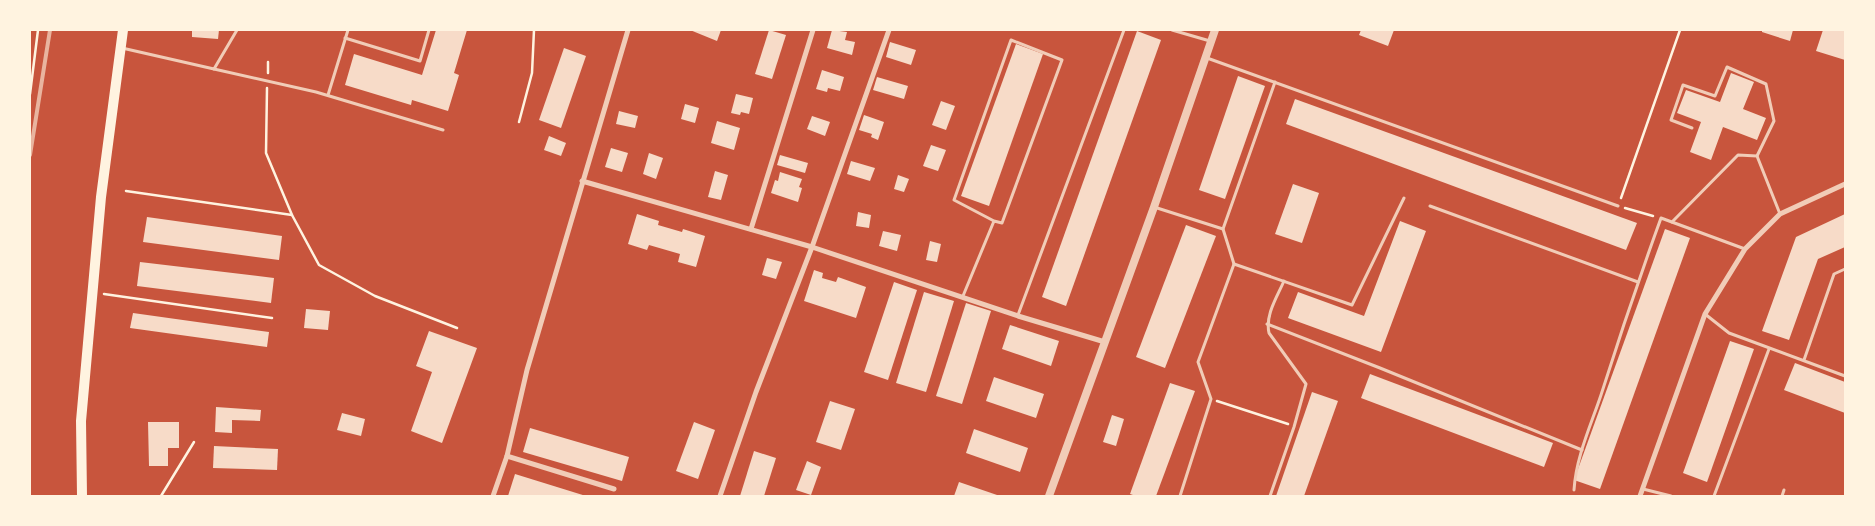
<svg xmlns="http://www.w3.org/2000/svg" width="1875" height="526" font-family="'Golos Text',sans-serif">
<rect width="100%" height="100%" fill="#c8553d"/>
<g fill="#f7dbc8">
<polygon points="192,30 219,30 218,39 192,37"/>
<polygon points="436,30 467,30 454,73 459,75 448,111 412,100 411,105 345,85 354,54 422,75"/>
<polygon points="690,30 721,30 717,41"/>
<polygon points="769,30 786,35 772,79 755,74"/>
<polygon points="832,30 847,32 845,40 855,42 852,55 827,48"/>
<polygon points="1361,30 1394,30 1388,46 1359,35"/>
<polygon points="1762,30 1793,30 1790,41 1762,32"/>
<polygon points="1823,30 1845,30 1845,60 1816,51"/>
<polygon points="1137,31 1161,40 1066,306 1042,297"/>
<polygon points="890,42 916,50 911,65 886,57"/>
<polygon points="1016,44 1043,54 989,206 961,196"/>
<polygon points="564,48 586,56 561,128 539,120"/>
<polygon points="822,70 844,77 840,91 828,88 827,92 816,89"/>
<polygon points="1731,73 1754,82 1743,109 1766,118 1757,140 1723,127 1711,160 1690,152 1701,122 1677,113 1686,90 1720,102"/>
<polygon points="1238,76 1265,86 1225,199 1199,190"/>
<polygon points="877,77 908,86 904,99 873,90"/>
<polygon points="736,94 753,98 749,114 741,112 740,115 731,113"/>
<polygon points="1295,99 1637,223 1626,250 1286,124"/>
<polygon points="941,101 955,106 946,130 932,125"/>
<polygon points="685,104 699,108 695,123 681,119"/>
<polygon points="619,111 638,116 635,128 616,124"/>
<polygon points="864,115 884,122 878,140 871,137 872,134 859,130"/>
<polygon points="812,116 830,122 825,136 807,129"/>
<polygon points="717,121 740,128 734,150 711,143"/>
<polygon points="549,136 566,143 561,156 544,150"/>
<polygon points="931,145 946,150 938,171 923,166"/>
<polygon points="611,148 628,153 622,172 605,167"/>
<polygon points="649,153 663,158 656,179 643,174"/>
<polygon points="780,155 808,163 805,173 777,165"/>
<polygon points="851,161 875,168 870,181 847,174"/>
<polygon points="715,171 728,175 721,200 708,197"/>
<polygon points="780,172 802,179 799,187 802,188 798,202 771,193 775,180 778,181"/>
<polygon points="898,175 909,179 904,192 894,189"/>
<polygon points="1293,184 1319,193 1302,243 1275,234"/>
<polygon points="858,212 871,215 869,228 856,226"/>
<polygon points="637,214 659,221 658,225 682,232 683,229 705,236 696,267 678,262 680,254 649,245 647,250 628,244"/>
<polygon points="1845,214 1845,247 1818,259 1789,340 1762,331 1796,237"/>
<polygon points="147,217 282,236 279,260 143,242"/>
<polygon points="1400,221 1426,231 1381,352 1288,318 1298,292 1364,316"/>
<polygon points="1186,225 1216,236 1165,368 1136,357"/>
<polygon points="1665,229 1690,238 1600,489 1574,480"/>
<polygon points="883,231 901,235 897,251 879,246"/>
<polygon points="930,241 941,244 937,262 926,260"/>
<polygon points="767,258 782,262 776,279 762,275"/>
<polygon points="140,262 274,278 271,303 137,286"/>
<polygon points="814,270 823,273 822,278 836,282 838,277 866,287 856,318 804,301"/>
<polygon points="894,282 917,290 888,380 864,372"/>
<polygon points="924,292 954,301 926,392 896,383"/>
<polygon points="966,303 991,311 962,404 936,396"/>
<polygon points="306,309 330,311 328,330 304,328"/>
<polygon points="133,313 269,332 267,347 130,328"/>
<polygon points="1010,325 1059,341 1051,366 1002,349"/>
<polygon points="429,331 477,348 442,443 411,431 432,372 416,366"/>
<polygon points="1730,341 1754,349 1707,482 1683,473"/>
<polygon points="1795,363 1845,382 1845,413 1784,390"/>
<polygon points="1370,374 1553,443 1544,467 1361,398"/>
<polygon points="994,377 1044,394 1036,418 986,401"/>
<polygon points="1170,383 1195,391 1156,496 1136,496 1130,494"/>
<polygon points="1312,392 1338,401 1304,496 1276,496"/>
<polygon points="830,401 855,409 841,450 816,442"/>
<polygon points="216,407 261,410 260,421 232,420 232,433 215,432"/>
<polygon points="342,413 365,419 361,436 337,430"/>
<polygon points="1112,415 1124,419 1116,446 1103,442"/>
<polygon points="148,422 179,422 179,448 168,448 168,466 149,466"/>
<polygon points="694,422 715,430 698,479 676,471"/>
<polygon points="530,428 629,457 622,481 523,452"/>
<polygon points="974,429 1028,448 1020,472 966,453"/>
<polygon points="214,446 278,449 277,470 213,468"/>
<polygon points="754,451 776,458 764,496 740,496"/>
<polygon points="807,461 821,467 811,495 796,490"/>
<polygon points="515,474 586,496 508,496"/>
<polygon points="959,482 1000,496 954,496"/>
</g>
<g fill="none" stroke-linecap="round" stroke-linejoin="round">
<g stroke="#fff3e0" stroke-width="2.5">
<polyline points="268,73 268,62"/>
<polyline points="267,88 266,153 292,215 319,265 375,296 457,328"/>
<polyline points="30,94 38,30"/>
<polyline points="519,122 532,73 534,30"/>
<polyline points="126,191 292,215"/>
<polyline points="1621,198 1680,30"/>
<polyline points="1625,208 1653,216"/>
<polyline points="104,294 272,318"/>
<polyline points="1217,401 1288,424"/>
<polyline points="161,496 194,442"/>
</g>
<g stroke="#f1ccb7" stroke-width="3">
<polyline points="1172,30 1210,41"/>
<polyline points="345,38 420,61 429,30"/>
<polyline points="122,48 214,69 237,30"/>
<polyline points="1207,58 1618,206"/>
<polyline points="214,69 316,92 443,130"/>
<polyline points="328,95 348,30"/>
<polyline points="1692,128 1671,120 1683,85 1715,96 1727,67 1766,84 1774,121 1757,156"/>
<polyline points="1430,206 1638,282"/>
<polyline points="1154,207 1223,229"/>
<polyline points="1672,222 1738,155 1757,156 1780,214"/>
<polyline points="1234,264 1352,305 1404,198"/>
<polyline points="963,296 994,221 1002,223 1062,60 1011,40 954,200 994,221"/>
<polyline points="1705,314 1729,333 1845,376"/>
<polyline points="1018,315 1124,30"/>
<polyline points="1267,324 1380,368 1582,450"/>
<polyline points="1804,360 1834,274 1845,269"/>
<polyline points="1643,489 1671,496"/>
<path d="M1574,490C1576,457 1591,425 1601,395C1620,335 1640,276 1661,218L1745,249"/>
<polyline points="1180,496 1211,399 1198,362 1234,264 1223,229 1275,82"/>
<path d="M1270,496L1294,427L1306,384L1269,333C1265,315 1277,297 1284,281"/>
<polyline points="1714,496 1769,349"/>
<polyline points="1782,496 1784,490"/>
</g>
<g stroke="#f1ccb7" stroke-width="5">
<polyline points="582,181 812,247 1018,316 1105,342"/>
<polyline points="751,229 813,30"/>
<polyline points="507,456 614,489"/>
<polyline points="493,496 507,456 527,370 628,30"/>
<polyline points="720,496 756,392 812,247 889,30"/>
<polyline points="1640,496 1705,314 1745,249 1780,214 1845,184"/>
</g>
<polyline stroke="#f1ccb7" stroke-width="8" points="1049,496 1154,207 1215,30"/>
<polyline stroke="#fff3e0" stroke-width="10" points="82,496 81,421 88,343 101,197 123,30"/>
<polyline stroke="#e9b49f" stroke-width="4" points="30,155 50,30"/>
</g>
<rect width="1875" height="526" fill="none" stroke="#fff3e0" stroke-width="62"/>
</svg>
